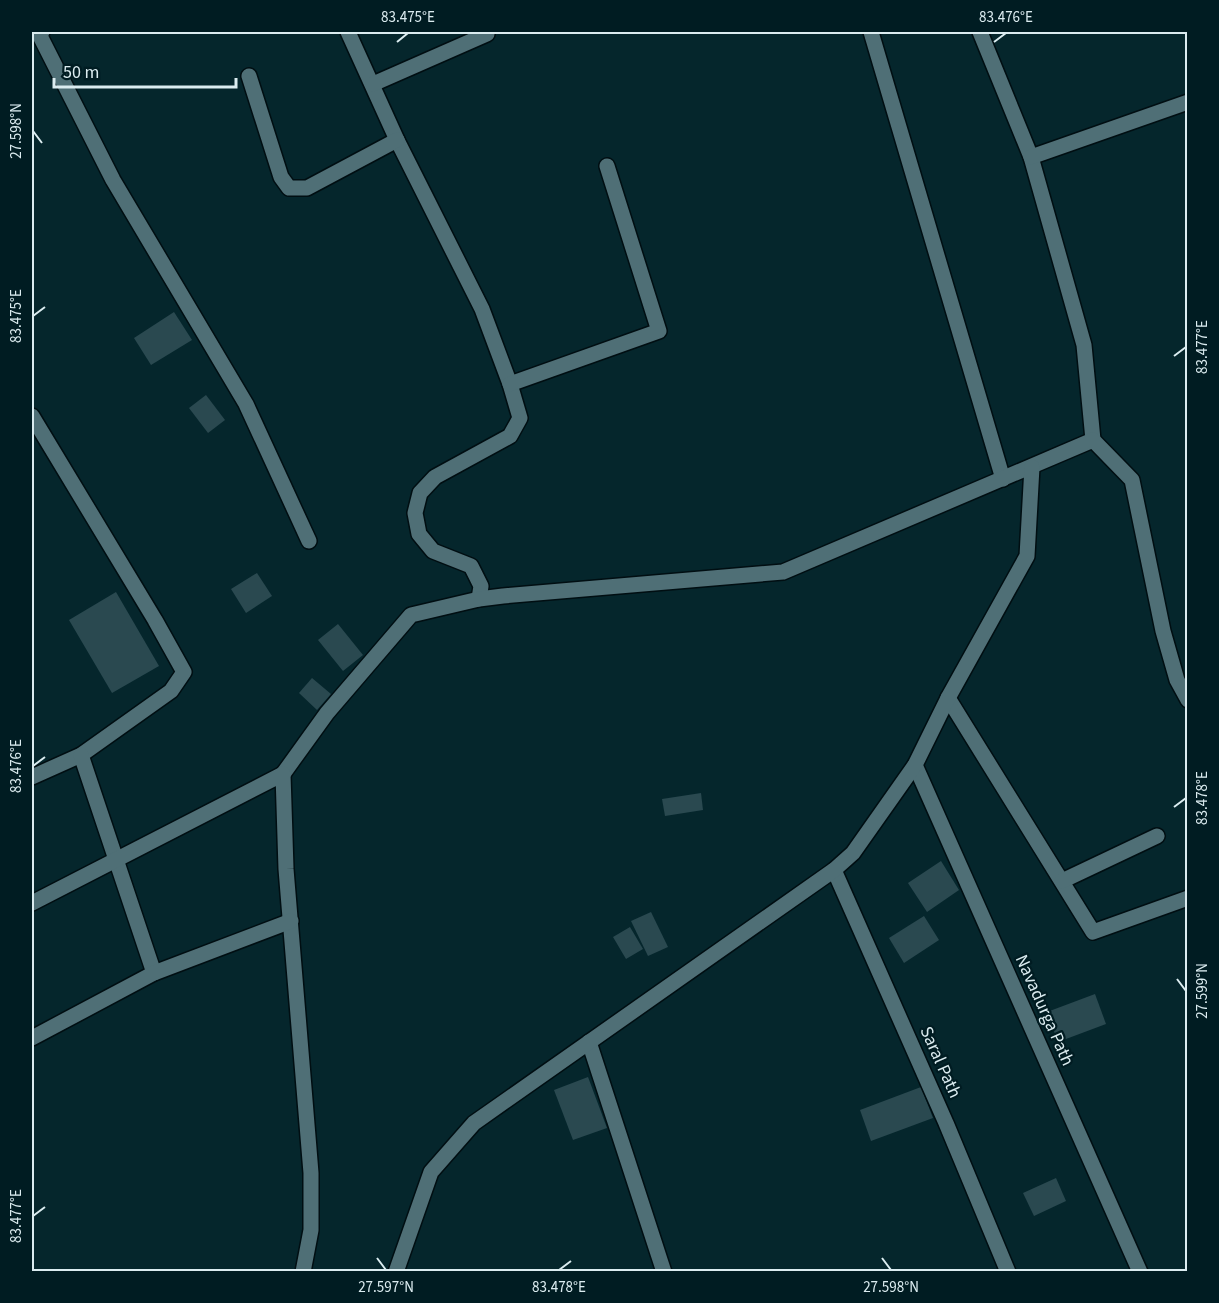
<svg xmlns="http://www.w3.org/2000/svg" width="1219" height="1303" font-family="'Source Sans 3',sans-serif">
<rect width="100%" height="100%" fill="#05262c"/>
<g fill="#2a4950">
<polygon points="174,312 192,340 151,365 134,338"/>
<polygon points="206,395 225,420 208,433 189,408"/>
<polygon points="257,573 272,596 246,613 231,589"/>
<polygon points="116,592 159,666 112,693 69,620"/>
<polygon points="338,624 363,655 343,671 318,640"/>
<polygon points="312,678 331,694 317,710 299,693"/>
<polygon points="701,793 703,810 665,816 662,799"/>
<polygon points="941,861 959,890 927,912 908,883"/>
<polygon points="651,912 668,947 648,956 631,921"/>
<polygon points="924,916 939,940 904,963 889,938"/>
<polygon points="630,927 643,949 626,959 613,937"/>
<polygon points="1095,994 1106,1024 1058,1042 1047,1012"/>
<polygon points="588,1077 607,1128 573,1140 554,1090"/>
<polygon points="921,1087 933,1118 871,1141 860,1110"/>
<polygon points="1056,1178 1066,1201 1034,1216 1023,1193"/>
</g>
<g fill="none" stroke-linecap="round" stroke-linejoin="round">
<g stroke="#000e12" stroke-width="18">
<g id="minor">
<polyline points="42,32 39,34 113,180 246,404 309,541"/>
<polyline points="348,32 397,140 482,309 510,384 520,418 510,436 435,477 420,493 415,513 419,534 433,551 471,566 481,586 479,599"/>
<polyline points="871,32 1003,479"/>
<polyline points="980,32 1031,157 1084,345 1093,440"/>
<polyline points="249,76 281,177 289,188 307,188 397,140"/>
<polyline points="373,84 487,34"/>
<polyline points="1031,157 1188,102"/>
<polyline points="510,384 659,331 607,166"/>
<polyline points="32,416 155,620 184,672 171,691 81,755 32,777"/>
<polyline points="948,698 1093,932 1188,898"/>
<polyline points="81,755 154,973"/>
<polyline points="915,765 1140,1272"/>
<polyline points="283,774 327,713 411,615 479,599 503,596 783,572 1093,440 1132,480 1163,631 1177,680 1188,700"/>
<polyline points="834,870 946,1123 1008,1272"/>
<polyline points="1062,881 1157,836"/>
<polyline points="32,903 283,774 286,869 311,1173 311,1230 303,1272"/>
<polyline points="32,1038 154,973 291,921"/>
<polyline points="589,1042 664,1272"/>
<polyline points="396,1272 431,1172 474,1123 834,870 853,853 915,765 948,698 1027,556 1032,467"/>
</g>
</g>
<use href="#minor" stroke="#4f6f76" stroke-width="15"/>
</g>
<path fill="none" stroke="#dbecf0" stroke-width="2" d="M397,42L408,33M994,42L1006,33M33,131L42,143M33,316L45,307M1174,356L1186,347M33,766L45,757M1174,807L1186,798M1177,979L1186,991M33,1216L45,1207M377,1258L386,1270M882,1258L891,1270M559,1270L571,1261"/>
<g text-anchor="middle" stroke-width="4.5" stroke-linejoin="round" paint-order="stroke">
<g font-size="18" fill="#dbecf0" stroke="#001c22">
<text transform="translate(1045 1010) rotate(66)" y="6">Navadurga Path</text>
<text transform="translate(941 1062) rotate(66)" y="6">Saral Path</text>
</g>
</g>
<rect width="1219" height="1303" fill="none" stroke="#001c22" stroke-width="66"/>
<path d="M54 78v9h182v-9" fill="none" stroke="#dbecf0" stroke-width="3"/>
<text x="63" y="78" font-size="18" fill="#dbecf0" stroke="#001c22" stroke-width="4.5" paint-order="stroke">50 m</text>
<rect x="33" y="33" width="1153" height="1237" fill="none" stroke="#dbecf0" stroke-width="2"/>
<g font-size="15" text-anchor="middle" fill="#dbecf0">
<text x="408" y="22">83.475°E</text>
<text x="1006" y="22">83.476°E</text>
<text transform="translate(16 131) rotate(-90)" y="5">27.598°N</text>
<text transform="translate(16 316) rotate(-90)" y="5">83.475°E</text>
<text transform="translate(1202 347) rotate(-90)" y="5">83.477°E</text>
<text transform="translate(16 766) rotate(-90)" y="5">83.476°E</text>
<text transform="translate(1202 798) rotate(-90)" y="5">83.478°E</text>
<text transform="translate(1202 991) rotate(-90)" y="5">27.599°N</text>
<text transform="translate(16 1216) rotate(-90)" y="5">83.477°E</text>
<text x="386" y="1292">27.597°N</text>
<text x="559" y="1292">83.478°E</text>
<text x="891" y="1292">27.598°N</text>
</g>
</svg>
